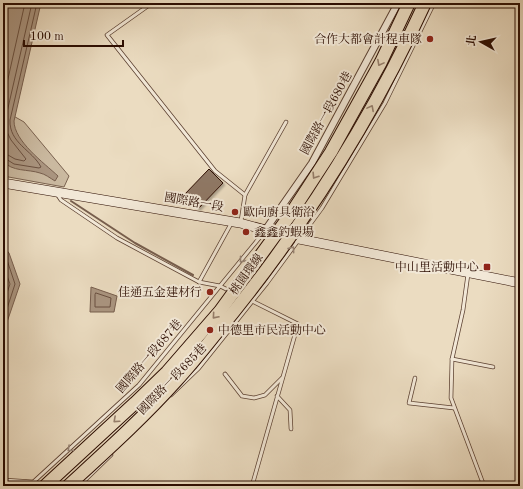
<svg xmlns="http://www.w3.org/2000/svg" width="523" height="489" font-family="'Old Standard TT','Noto Serif TC',serif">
<defs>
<filter id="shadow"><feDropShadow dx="2" dy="2" stdDeviation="1" flood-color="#0004"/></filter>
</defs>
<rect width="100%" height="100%" fill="#ebdcc1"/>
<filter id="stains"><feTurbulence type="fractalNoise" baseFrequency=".005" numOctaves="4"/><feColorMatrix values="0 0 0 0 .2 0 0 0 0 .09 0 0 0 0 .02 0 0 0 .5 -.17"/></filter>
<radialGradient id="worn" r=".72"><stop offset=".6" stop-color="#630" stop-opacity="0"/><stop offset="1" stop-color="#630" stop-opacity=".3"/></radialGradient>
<polygon fill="#cab9a0" stroke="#7a6250" points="3,110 24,122 69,176 64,187 3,176"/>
<g fill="#aa9580" stroke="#775e4d">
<path d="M3,3H41L14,121C14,141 44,163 58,176L55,181C50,178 45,174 40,173C28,169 12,172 3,161L4,124L3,122Z"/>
<polygon points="3,246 9,253 20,284 6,325 3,327"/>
<polygon points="91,287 117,296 114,312 90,312"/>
</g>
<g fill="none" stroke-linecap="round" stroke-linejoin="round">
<g stroke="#6a5040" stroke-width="1">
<polyline points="3,101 25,3"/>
<polyline points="3,154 8,155 15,159 24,161 26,159 11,140 5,128 5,121 32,3"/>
<path d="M3,159H6L14,164L39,168L41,167C32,150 9,143 10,120L37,3"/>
<polyline points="3,251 5,254 15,284 3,321"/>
<polyline points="3,265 10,284 3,305"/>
<polygon points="96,293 111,298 110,307 95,307 95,295"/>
</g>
<polyline stroke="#775e4d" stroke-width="2" points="71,201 135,243 193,275"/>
</g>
<polygon fill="#8f7865" stroke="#2b0c01" filter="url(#shadow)" points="209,169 223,183 198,209 184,195"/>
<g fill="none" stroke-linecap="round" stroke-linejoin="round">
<g stroke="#5b4031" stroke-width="4.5">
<g id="lane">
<polyline points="152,3 107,35 215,171 245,195"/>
<polyline points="57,194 61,200 117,238 199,282 220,286 230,291"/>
<polyline points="241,221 245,195 286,122"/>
<polyline points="468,274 463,310 452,359 451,398 484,486"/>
<polyline points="199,282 232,222"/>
<polyline points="252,301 298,324 252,486"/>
<polyline points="452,359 493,367"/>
<polyline points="225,374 242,396 254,398 265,395 282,378"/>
<polyline points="415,378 409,403 454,408"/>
<polyline points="171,395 198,369 267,283 322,208 385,103 434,3"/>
<polyline points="277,396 290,410 291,429"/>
<polyline points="3,480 34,482"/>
<polyline points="29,486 139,385 265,231"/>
<polyline points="79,486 111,455"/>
</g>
</g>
<g stroke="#5b4031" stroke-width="8">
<polyline id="street" points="266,229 312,163 398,3"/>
</g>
<g stroke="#2b0c01" stroke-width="10">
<polyline id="secondary" points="3,183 240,223 299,239 520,283"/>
</g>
<use href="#lane" stroke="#f2e8d7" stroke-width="3"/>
<use href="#street" stroke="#f2e8d7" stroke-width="6"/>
<use href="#secondary" stroke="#f2e8d7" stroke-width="9"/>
<g stroke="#2b0c01" stroke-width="14" stroke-linecap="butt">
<g id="highway-bridge">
<polyline points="45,486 135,403 167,372 220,311 290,215 331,152 381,62 409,3"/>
<path d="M68,486C105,452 143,418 177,380C190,366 202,351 214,336C298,235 370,123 425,3"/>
</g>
</g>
<use href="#highway-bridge" stroke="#ebdcc1" stroke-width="12"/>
</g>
<defs><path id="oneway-chevron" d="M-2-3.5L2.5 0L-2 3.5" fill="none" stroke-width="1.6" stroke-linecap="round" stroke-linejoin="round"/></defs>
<g stroke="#957e6b">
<use href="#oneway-chevron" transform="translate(380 63) rotate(118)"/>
<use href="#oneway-chevron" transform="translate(371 108) rotate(-62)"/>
<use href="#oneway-chevron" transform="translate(315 176) rotate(123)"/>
<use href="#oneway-chevron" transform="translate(215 316) rotate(131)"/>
<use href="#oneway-chevron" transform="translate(116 420) rotate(138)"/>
</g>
<g stroke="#988577">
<use href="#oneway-chevron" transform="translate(292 249) rotate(-54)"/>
<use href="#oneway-chevron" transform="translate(242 260) rotate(129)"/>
<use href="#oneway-chevron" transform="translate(70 449) rotate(137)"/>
</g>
<g fill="#8f2418" stroke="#f2e8d7" stroke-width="1.5">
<circle cx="430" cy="39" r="4"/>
<circle cx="235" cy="212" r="4"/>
<circle cx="246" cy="232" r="4"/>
<rect x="483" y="263" width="8" height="8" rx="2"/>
<circle cx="210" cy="292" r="4"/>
<circle cx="210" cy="330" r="4"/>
</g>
<g text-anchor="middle" stroke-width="4" stroke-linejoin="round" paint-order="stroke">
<g font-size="12" fill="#2b0c01" stroke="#f2e8d7" text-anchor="end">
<text x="422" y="43">合作大都會計程車隊</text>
<text x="243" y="216" text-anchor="start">歐向廚具衛浴</text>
<text x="254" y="236" text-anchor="start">鑫鑫釣蝦場</text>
<text x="479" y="271">中山里活動中心</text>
<text x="202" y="296">佳通五金建材行</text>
<text x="218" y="334" text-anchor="start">中德里市民活動中心</text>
</g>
<g font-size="12" fill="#2b0c01" stroke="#f2e8d7">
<text transform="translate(326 113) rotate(-61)" y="4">國際路一段680巷</text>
<text transform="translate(194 202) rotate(10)" y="4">國際路一段</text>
<text transform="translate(246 274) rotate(-54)" y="4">桃園環線</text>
<text transform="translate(149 356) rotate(-49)" y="4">國際路一段687巷</text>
<text transform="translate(172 379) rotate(-46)" y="4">國際路一段685巷</text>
</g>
</g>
<rect width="523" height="489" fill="none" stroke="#ebdcc1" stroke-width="16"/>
<rect x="4" y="4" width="515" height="481" fill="none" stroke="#2b0c01" stroke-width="2"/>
<rect x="8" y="8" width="507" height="473" fill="none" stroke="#2b0c01"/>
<g transform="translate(481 42) rotate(278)" stroke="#f2e8d7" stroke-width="3" paint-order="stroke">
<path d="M0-3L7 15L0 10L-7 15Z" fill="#2b0c01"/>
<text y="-6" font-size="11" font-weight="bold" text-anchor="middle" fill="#2b0c01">北</text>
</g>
<path d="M24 40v6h99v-6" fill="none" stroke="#2b0c01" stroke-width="2"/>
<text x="30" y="40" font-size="12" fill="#2b0c01" stroke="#f2e8d7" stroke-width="3" paint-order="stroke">100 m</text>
<rect width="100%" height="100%" filter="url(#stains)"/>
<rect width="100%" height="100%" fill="url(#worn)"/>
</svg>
